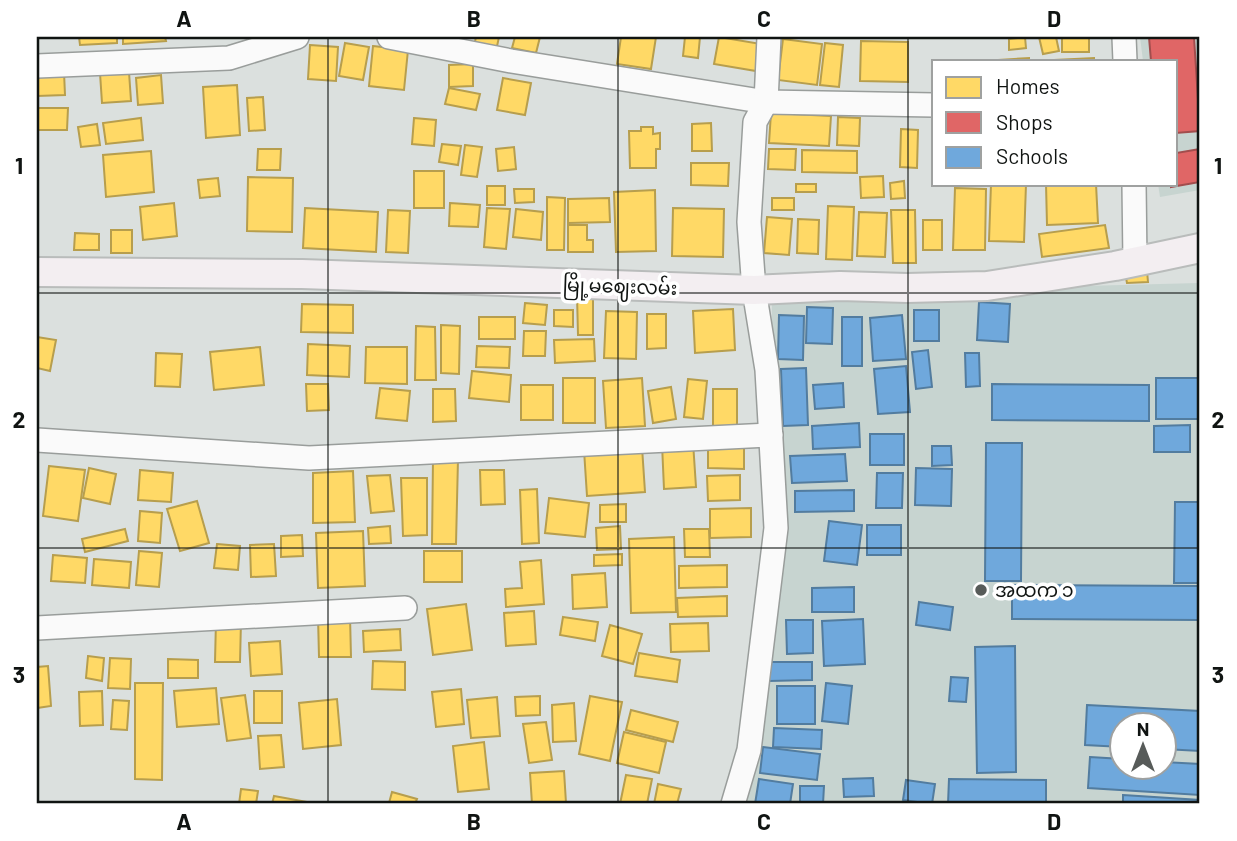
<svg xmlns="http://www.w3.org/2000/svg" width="1237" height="841" font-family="Barlow,'Noto Sans Myanmar',sans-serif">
<rect width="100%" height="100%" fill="#dbe0de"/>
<g fill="#c7d4d0" fill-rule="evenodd">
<polygon points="1140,37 1200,37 1200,190 1160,197 1158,184 1176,184 1176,61 1143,61"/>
<path d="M1199,283L1200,804H746L771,455L772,294ZM1122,726H1164V768H1122Z"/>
</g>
<g fill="#ffd966" stroke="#b79e4d" stroke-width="2">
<polygon points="79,37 117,37 117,43 80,45"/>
<polygon points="123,37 165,37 166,41 123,44"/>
<polygon points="476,37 499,37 496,51 474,46"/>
<polygon points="515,37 540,37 536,53 512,48"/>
<polygon points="621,37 656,37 651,69 617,64"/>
<polygon points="685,37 700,37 698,58 683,56"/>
<polygon points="719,37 761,44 756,71 714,64"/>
<polygon points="1025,37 1026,48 1009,50 1009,39"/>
<polygon points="1039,37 1056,37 1059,51 1043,54"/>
<rect x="1062" y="37" width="27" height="15"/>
<polygon points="783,39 822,44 817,85 778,80"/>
<polygon points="861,41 908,42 908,82 860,81"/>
<polygon points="345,43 369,47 363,80 339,76"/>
<polygon points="825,43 843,45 839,87 820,85"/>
<polygon points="310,45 338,47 336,81 308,79"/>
<polygon points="373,46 408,50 404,90 369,86"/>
<polygon points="1029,58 1029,61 999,61 999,60"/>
<polygon points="1094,58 1094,61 1057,61 1056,60"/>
<polygon points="473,64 473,86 449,87 449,65"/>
<polygon points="37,72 64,72 65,95 37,96"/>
<polygon points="129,72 131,101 102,103 100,73"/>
<polygon points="161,75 163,103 138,105 136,78"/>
<polygon points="503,78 531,83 525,115 497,110"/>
<polygon points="237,85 240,135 206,138 203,87"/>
<polygon points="449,88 480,94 476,110 445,104"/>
<polygon points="263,97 265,130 249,131 247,98"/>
<polygon points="37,108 68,108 67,130 37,130"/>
<polygon points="771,113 831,116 829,146 769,143"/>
<polygon points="838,117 860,118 859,146 837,145"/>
<polygon points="141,118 143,140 106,144 103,123"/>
<polygon points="414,118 436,120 434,146 412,144"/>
<polygon points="711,123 712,151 692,151 692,124"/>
<polygon points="97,124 100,145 81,147 78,127"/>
<polygon points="641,127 653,127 653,134 660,133 660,149 656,149 656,168 630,168 629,131 641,131"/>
<polygon points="901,129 918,130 917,168 900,167"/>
<polygon points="442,144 461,146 458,165 439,162"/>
<polygon points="465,145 482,147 477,177 461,175"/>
<polygon points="514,147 516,169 498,171 496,149"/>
<polygon points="258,149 281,149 280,170 257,170"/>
<polygon points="769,149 796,149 795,170 768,169"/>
<polygon points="802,150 857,151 857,173 802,172"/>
<polygon points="151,151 154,192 106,197 103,155"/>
<polygon points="691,163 729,163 728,186 691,185"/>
<rect x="414" y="171" width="30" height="37"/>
<polygon points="883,176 884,197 861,198 860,177"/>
<polygon points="248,177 293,178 292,232 247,231"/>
<polygon points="218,178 220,196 200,198 198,180"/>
<polygon points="904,181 905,198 891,199 890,183"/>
<rect x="796" y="184" width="20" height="8"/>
<polygon points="991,184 1026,184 1024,242 989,241"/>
<polygon points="1046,184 1096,184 1098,223 1047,225"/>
<rect x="487" y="186" width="18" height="19"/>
<polygon points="955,188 986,189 985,250 953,250"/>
<polygon points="514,189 534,189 534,202 515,203"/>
<polygon points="655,190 656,251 616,252 614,192"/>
<polygon points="547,197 565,198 564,250 547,250"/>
<polygon points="609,198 610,222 568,223 568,199"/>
<rect x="772" y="198" width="22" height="12"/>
<polygon points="174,203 177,236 143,240 140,207"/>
<polygon points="450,203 480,205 478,227 449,226"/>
<polygon points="828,206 854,207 852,260 826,259"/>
<polygon points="305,208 378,212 376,252 303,248"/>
<polygon points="487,208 510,209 506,249 484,247"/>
<polygon points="673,208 724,209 723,257 672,256"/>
<polygon points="516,209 543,212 541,240 513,237"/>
<polygon points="388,210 410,211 408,253 386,252"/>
<polygon points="891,210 915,210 916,263 893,263"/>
<polygon points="859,212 887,213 885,257 857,256"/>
<polygon points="767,217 792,219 789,255 764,253"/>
<polygon points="798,219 819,220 818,254 797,253"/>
<rect x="923" y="220" width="19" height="30"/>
<polygon points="568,225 587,225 587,240 593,240 593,252 568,252"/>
<polygon points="1105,225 1109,248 1042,257 1039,234"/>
<rect x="111" y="230" width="21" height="23"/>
<polygon points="75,233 99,234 99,250 74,250"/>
<polygon points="1147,271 1148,282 1127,283 1125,273"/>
<polygon points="577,295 593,295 593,335 578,335"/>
<polygon points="525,303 547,305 545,325 523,323"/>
<polygon points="302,304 353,305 353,333 301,332"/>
<polygon points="733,309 735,350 695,353 693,311"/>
<polygon points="554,310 573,310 573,327 554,326"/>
<polygon points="606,311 637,312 636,359 604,358"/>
<polygon points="647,314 666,314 666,348 647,349"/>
<rect x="479" y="317" width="36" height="22"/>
<polygon points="441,325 460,326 459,374 441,373"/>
<polygon points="416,326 435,327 436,380 415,380"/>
<polygon points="524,331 546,331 545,356 523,356"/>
<polygon points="37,337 56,340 50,371 37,368"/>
<polygon points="594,339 595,361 555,363 554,340"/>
<polygon points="308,344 350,346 349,377 307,375"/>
<polygon points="477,346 510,347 509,368 476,367"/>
<polygon points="260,347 264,385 214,390 210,352"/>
<polygon points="366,347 407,347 407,384 365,383"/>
<polygon points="156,353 182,354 180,387 155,386"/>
<polygon points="472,371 511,375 509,402 469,398"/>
<rect x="563" y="378" width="32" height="45"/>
<polygon points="642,378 645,426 606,428 603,381"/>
<polygon points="688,379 707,381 703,419 684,417"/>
<polygon points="306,384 328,384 329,410 307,411"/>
<rect x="521" y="385" width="32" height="35"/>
<polygon points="671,387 676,419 653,423 648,391"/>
<polygon points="380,388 410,391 407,421 376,418"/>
<polygon points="433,389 455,389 456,421 433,422"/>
<rect x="713" y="389" width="24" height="43"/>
<polygon points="693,442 696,487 664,489 662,444"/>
<polygon points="708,444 744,444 744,469 708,468"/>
<polygon points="642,447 645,492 587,496 584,450"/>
<polygon points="433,459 458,459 456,544 432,544"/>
<polygon points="49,466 85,470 78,521 43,516"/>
<polygon points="89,468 116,474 110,504 83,498"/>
<polygon points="140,470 173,473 171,502 138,500"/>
<polygon points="480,470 504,470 505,504 481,505"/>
<polygon points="353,471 355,522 313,523 313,473"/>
<polygon points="390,475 394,511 371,513 367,476"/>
<polygon points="740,475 740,500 708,501 707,476"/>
<polygon points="401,478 427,478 427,535 403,536"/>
<polygon points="537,489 539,543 522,544 520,490"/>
<polygon points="549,498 589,503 585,537 545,533"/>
<polygon points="197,501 209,543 180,551 167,509"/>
<polygon points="626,504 626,522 600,522 600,505"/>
<polygon points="751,508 751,537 710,538 710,509"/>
<polygon points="140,511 162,513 160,543 138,541"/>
<polygon points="390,526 391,543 369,544 368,528"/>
<polygon points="620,526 621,549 597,550 596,528"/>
<polygon points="125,529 128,541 85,552 82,539"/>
<polygon points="684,529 709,529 710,557 685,557"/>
<polygon points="363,531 365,586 318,588 316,533"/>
<polygon points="302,535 303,556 281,557 281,536"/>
<polygon points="674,537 676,612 631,613 629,539"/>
<polygon points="217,544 240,546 238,570 214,568"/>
<polygon points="274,544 276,576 251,577 250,545"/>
<polygon points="139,551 162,553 159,587 136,585"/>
<rect x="424" y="551" width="38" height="31"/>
<polygon points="622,554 622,565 594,566 594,555"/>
<polygon points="53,555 87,558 85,583 51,581"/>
<polygon points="94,559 131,562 129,588 92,585"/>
<polygon points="541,560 544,604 506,607 505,589 522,588 520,562"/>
<polygon points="727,565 727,587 679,588 679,566"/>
<polygon points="605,573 607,607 573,609 572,575"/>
<polygon points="727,596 727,616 678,617 677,598"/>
<polygon points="466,604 472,650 433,655 427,609"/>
<polygon points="534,611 536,644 506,646 504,613"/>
<polygon points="350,616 351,657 319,657 318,617"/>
<polygon points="563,617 598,622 595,641 560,635"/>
<polygon points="216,620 241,621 240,662 215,662"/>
<polygon points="708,623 709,651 671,652 670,624"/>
<polygon points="610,625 642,634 633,664 602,656"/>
<polygon points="400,629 401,650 364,652 363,631"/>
<polygon points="280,641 282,674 251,676 249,643"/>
<polygon points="639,653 680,660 677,682 635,676"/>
<polygon points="88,656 104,658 102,681 86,678"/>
<polygon points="110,658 131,659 130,689 108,688"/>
<polygon points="168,659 198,660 198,678 168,678"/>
<polygon points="373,661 405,662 405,690 372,689"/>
<polygon points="48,666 51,706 37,708 37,667"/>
<polygon points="135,683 163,683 162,780 135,779"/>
<polygon points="216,688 219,724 177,727 174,691"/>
<polygon points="461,689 464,724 436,727 432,692"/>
<polygon points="102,691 103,725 80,726 79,692"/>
<rect x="254" y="691" width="28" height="32"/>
<polygon points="245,695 251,738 227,741 221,698"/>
<polygon points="540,696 540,715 516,716 515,697"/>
<polygon points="590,696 622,702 610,761 579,754"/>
<polygon points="497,697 500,736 471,738 467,700"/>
<polygon points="337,699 341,745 303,749 299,703"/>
<polygon points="113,700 129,701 127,730 111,729"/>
<polygon points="574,703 576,741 553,742 552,705"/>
<polygon points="631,710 678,722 673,742 626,730"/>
<polygon points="546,722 552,760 529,763 523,724"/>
<polygon points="624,732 666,742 659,773 617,763"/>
<polygon points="281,735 284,767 260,769 258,736"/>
<polygon points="484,742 489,789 458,792 453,746"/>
<polygon points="564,771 566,803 532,804 530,773"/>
<polygon points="626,775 652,779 647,804 620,804"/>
<polygon points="658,784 681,789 677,804 654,804"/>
<polygon points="241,789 258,791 256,804 239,804"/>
<polygon points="392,792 417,799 415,804 389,803"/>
<polygon points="274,796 313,803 313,804 272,804"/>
</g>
<g fill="#e06666" stroke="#a24d4d" stroke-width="2">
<polygon points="1149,37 1194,37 1200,131 1176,133 1176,61 1151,61"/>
<polygon points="1200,149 1200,182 1171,187 1171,184 1176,184 1176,153"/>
</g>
<g fill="#6fa8dc" stroke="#527c9f" stroke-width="2">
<polygon points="979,302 1010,304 1008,342 977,340"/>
<polygon points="807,307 833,308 832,344 806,343"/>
<rect x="914" y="310" width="25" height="31"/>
<polygon points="779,315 804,316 803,360 778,359"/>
<polygon points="902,315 906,359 873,361 870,318"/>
<rect x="842" y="317" width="20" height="49"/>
<polygon points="928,350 932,387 916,389 912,352"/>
<polygon points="965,353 979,353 980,386 966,387"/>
<polygon points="906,366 910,412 878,414 874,369"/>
<polygon points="806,368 808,425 783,426 781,369"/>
<rect x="1156" y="378" width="44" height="41"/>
<polygon points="843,383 844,407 815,409 813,385"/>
<polygon points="992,384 1149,385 1149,421 992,420"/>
<polygon points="859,423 860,447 813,449 812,426"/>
<polygon points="1190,425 1190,452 1154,452 1154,426"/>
<rect x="870" y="434" width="34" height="31"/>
<polygon points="986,443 1022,443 1021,581 985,581"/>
<polygon points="932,446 951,446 952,465 932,466"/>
<polygon points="845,454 847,481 792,483 790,456"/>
<polygon points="916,468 952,469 951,506 915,505"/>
<polygon points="877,473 903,473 902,508 876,508"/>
<polygon points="854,490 854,511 795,512 795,491"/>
<polygon points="1175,502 1200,502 1200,583 1174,583"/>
<polygon points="829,521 862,525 857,565 824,561"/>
<rect x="867" y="525" width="34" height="30"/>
<polygon points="1012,585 1200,586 1200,620 1012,619"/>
<polygon points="854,587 854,612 812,612 812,588"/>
<polygon points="919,602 953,607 950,630 916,625"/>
<polygon points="863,619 865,664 824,666 822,621"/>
<polygon points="786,620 813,620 813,653 787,654"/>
<polygon points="1015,646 1016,772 977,773 975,647"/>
<polygon points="769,662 812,662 812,680 769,681"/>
<polygon points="951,677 968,678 966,702 949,701"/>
<polygon points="826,683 852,686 848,724 822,721"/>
<rect x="777" y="686" width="38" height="38"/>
<polygon points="1087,705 1200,711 1200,751 1164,749 1164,726 1122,726 1122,747 1085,745"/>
<polygon points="774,728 822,730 821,749 773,747"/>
<polygon points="763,747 820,754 817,780 760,773"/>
<polygon points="1090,757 1122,759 1122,768 1164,768 1164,762 1200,764 1200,795 1088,788"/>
<polygon points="873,778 874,796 844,797 843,779"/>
<polygon points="759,779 793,784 790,804 755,804"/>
<polygon points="949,779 1046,780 1046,804 948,804"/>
<polygon points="906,780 935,784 932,804 903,800"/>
<polygon points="800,786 824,786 823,804 800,804"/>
<polygon points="1123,795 1200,800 1200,804 1123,804"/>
</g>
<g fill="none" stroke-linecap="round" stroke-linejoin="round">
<g stroke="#999d9b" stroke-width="26">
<g id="minor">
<polyline points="389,37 511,61 766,102 934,105"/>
<polyline points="1124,37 1125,61"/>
<polyline points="37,66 229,58 297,37"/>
<polyline points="1134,184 1135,262"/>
<polyline points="37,440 309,458 771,435"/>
<polyline points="37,628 405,608"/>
<polyline points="733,804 749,750 776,528 767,370 754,290 749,222 755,122 766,102 769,37"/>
</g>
</g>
<g stroke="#b9bcbb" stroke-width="32">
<polyline id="major" points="37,272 302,274 754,290 840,286 907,288 987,286 1115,266 1200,248"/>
</g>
<use href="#minor" stroke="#fafafa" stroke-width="23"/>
<use href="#major" stroke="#f3eef1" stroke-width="28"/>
</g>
<path fill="none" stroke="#101412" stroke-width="2" stroke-opacity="0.55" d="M328,37V804M618,37V804M908,37V804M37,293H1200M37,548H1200"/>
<circle fill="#575b59" stroke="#fff" stroke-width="2.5" cx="981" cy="590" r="7"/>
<g text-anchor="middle" stroke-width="7" stroke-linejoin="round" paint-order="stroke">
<g font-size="19" fill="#101412" stroke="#fff">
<text transform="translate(620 286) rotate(2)" y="7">မြို့မဈေးလမ်း</text>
</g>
<g font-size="19" fill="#101412" stroke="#fff" text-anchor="start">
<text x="995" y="597">အထက ၁</text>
</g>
</g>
<rect width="1237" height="841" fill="none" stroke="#ffffff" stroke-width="77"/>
<rect x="932" y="60" width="245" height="126" fill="#ffffff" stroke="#9fa1a0" stroke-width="2"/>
<rect x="946" y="77" width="35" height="21" fill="#ffd966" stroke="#9fa1a0" stroke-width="2"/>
<text x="996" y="94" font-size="21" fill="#101412">Homes</text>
<rect x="946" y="112" width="35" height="21" fill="#e06666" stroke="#9fa1a0" stroke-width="2"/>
<text x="996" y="130" font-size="21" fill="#101412">Shops</text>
<rect x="946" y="147" width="35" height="21" fill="#6fa8dc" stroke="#9fa1a0" stroke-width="2"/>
<text x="996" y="164" font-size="21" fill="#101412">Schools</text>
<g transform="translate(1143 746)"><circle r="33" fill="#ffffff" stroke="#9fa1a0" stroke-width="2"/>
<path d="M0-5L12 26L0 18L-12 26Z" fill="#575b59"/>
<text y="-10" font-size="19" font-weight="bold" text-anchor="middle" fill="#101412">N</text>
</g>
<rect x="38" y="38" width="1160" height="764" fill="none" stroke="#101412" stroke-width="2.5"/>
<g font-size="23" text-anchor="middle" font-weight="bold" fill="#101412">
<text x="184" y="27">A</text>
<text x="474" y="27">B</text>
<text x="764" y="27">C</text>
<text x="1054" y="27">D</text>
<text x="19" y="174">1</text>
<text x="1218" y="174">1</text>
<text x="19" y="428">2</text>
<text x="1218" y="428">2</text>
<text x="19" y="683">3</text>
<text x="1218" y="683">3</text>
<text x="184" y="830">A</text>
<text x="474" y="830">B</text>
<text x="764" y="830">C</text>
<text x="1054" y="830">D</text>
</g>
</svg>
